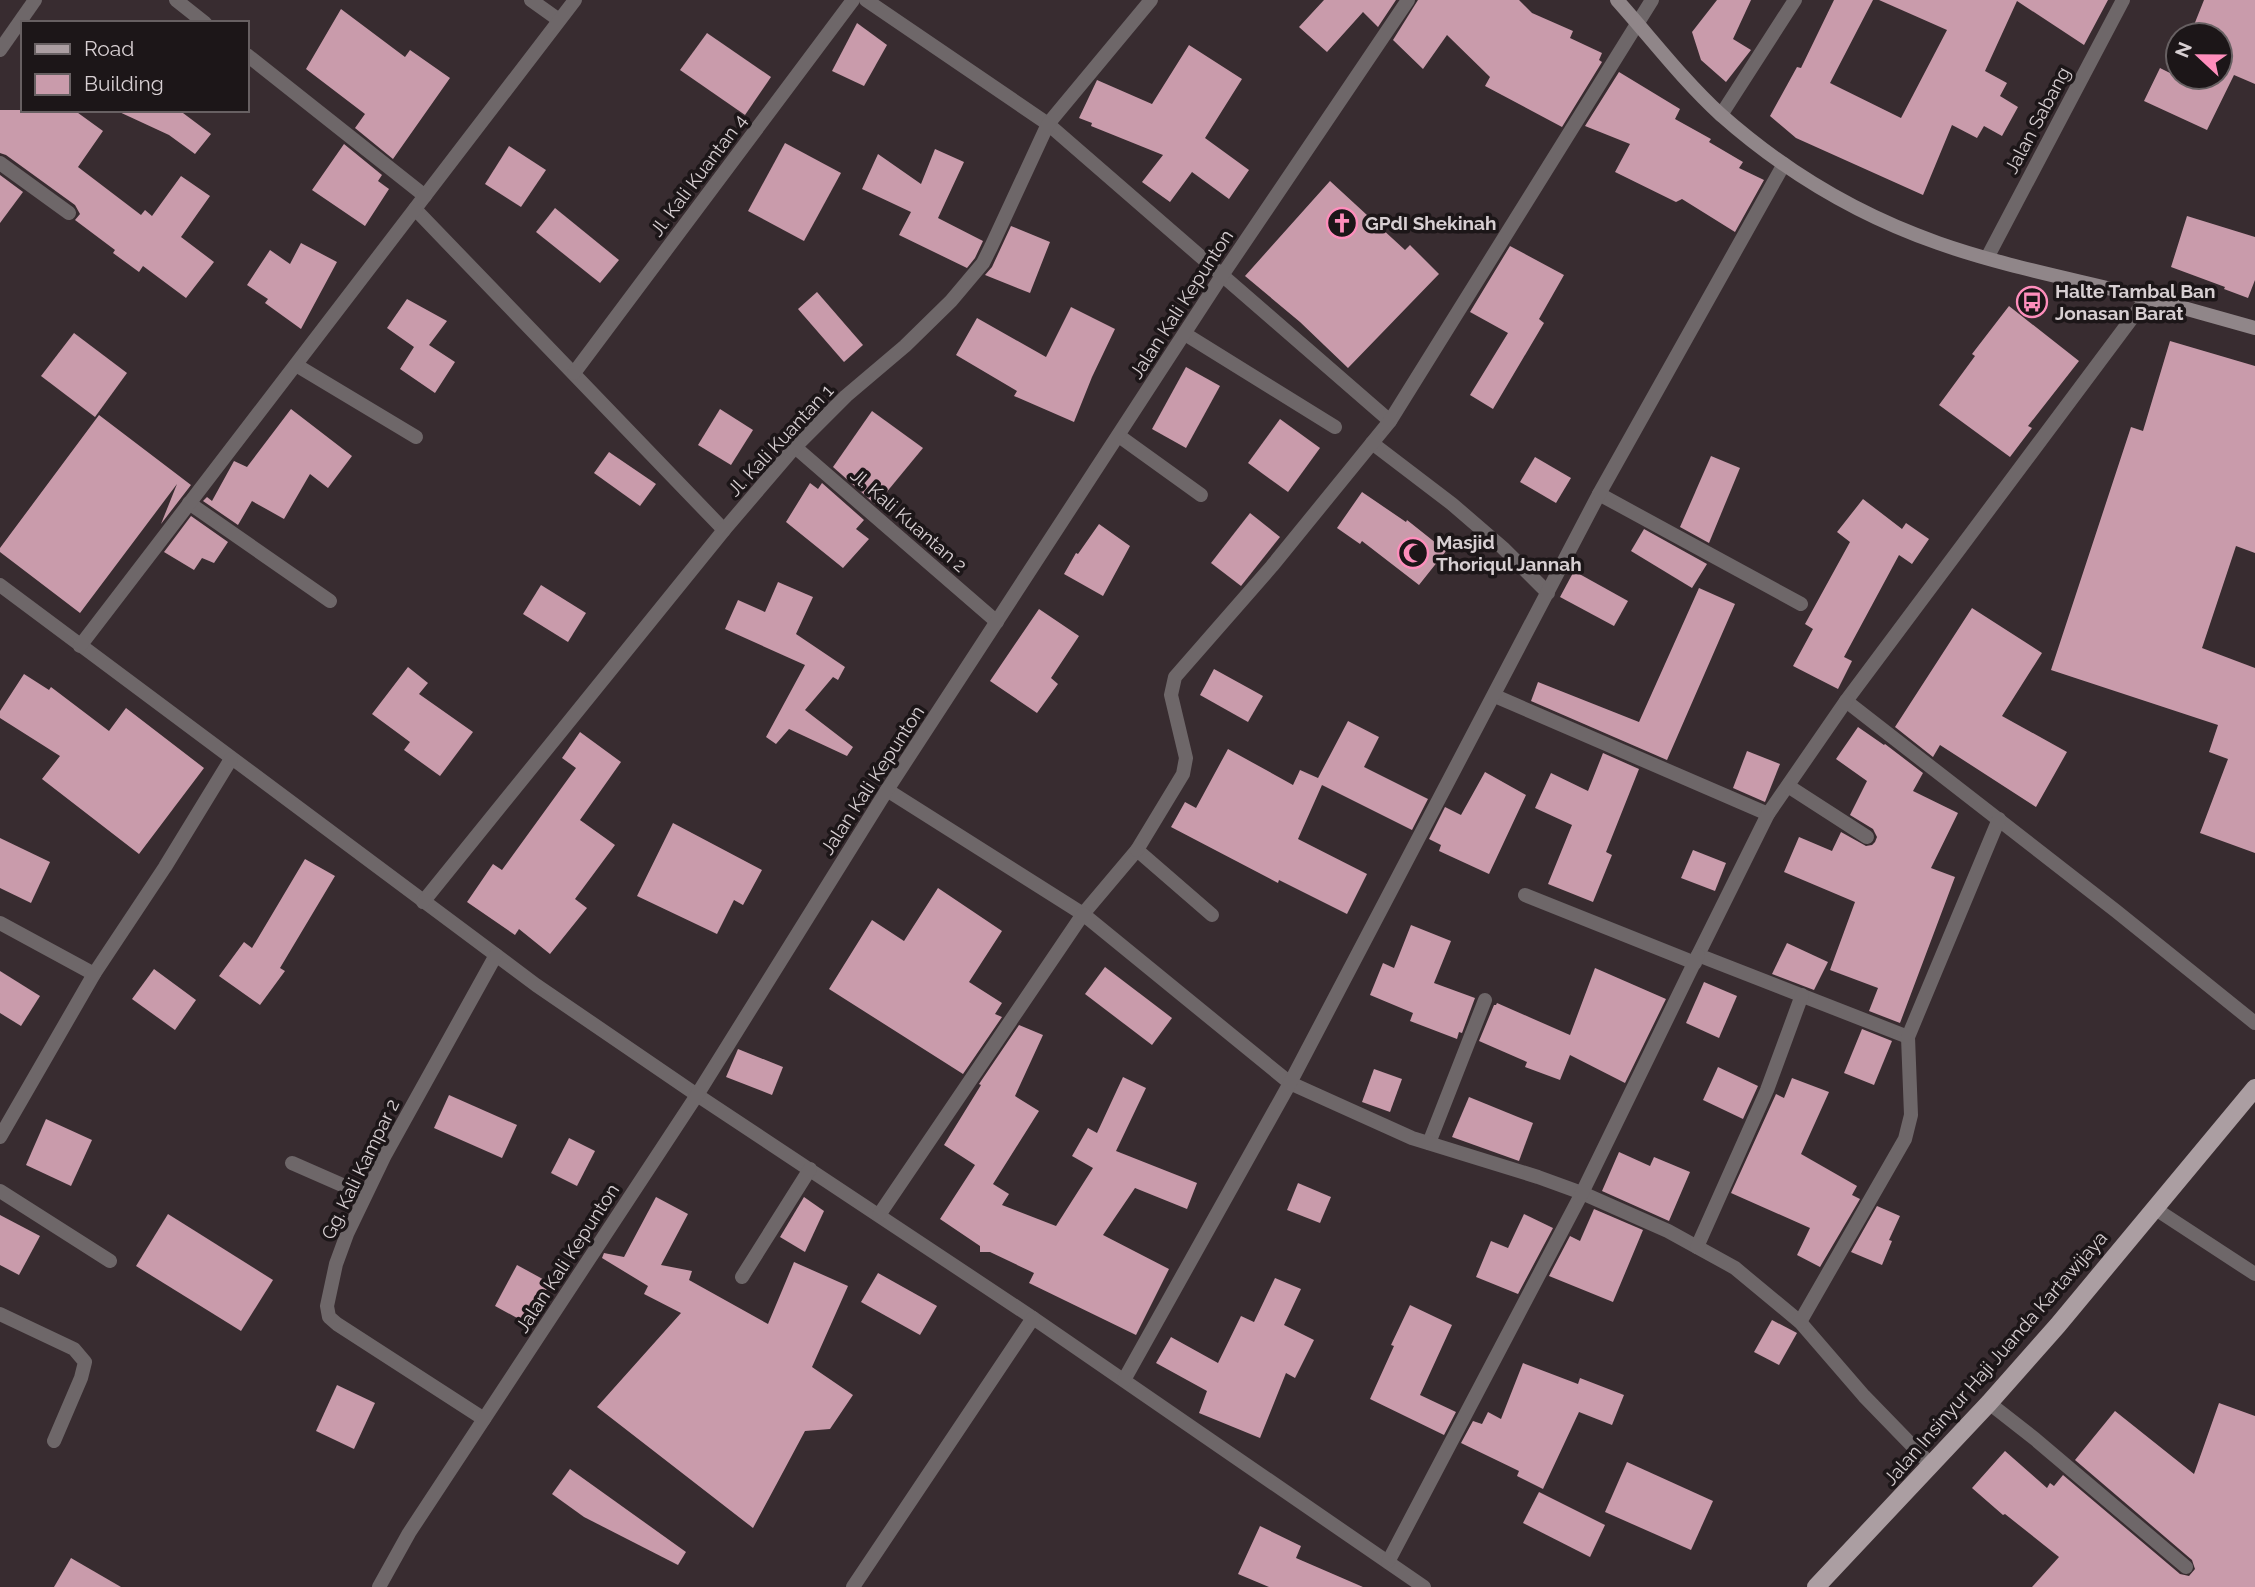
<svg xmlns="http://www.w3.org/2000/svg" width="2255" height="1587" font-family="Raleway,sans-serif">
<rect width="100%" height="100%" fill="#382c30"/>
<g fill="#c99bab">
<polygon points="1324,0 1396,0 1378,27 1363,12 1327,52 1299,27"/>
<polygon points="1418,0 1519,0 1532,13 1573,31 1570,38 1602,53 1599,60 1602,62 1562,127 1485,86 1490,77 1447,35 1423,69 1393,40"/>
<polygon points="1717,0 1751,0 1733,39 1751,50 1726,82 1701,60 1692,32"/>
<polygon points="1834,0 1873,0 1830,83 1901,118 1947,30 1879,0 2108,0 2084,45 2017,1 1985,71 2007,83 2000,96 2018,107 2002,136 1984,126 1977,138 1952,125 1923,195 1796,138 1770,116 1797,67 1801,68"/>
<polygon points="2204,0 2255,0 2255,84 2234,75 2207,130 2144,101 2160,68 2174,75 2178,64 2178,77 2220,77 2220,35 2190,35"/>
<polygon points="341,9 405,57 410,50 450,78 393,159 355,128 365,114 306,69"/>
<polygon points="857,23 887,45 864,86 832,71"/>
<polygon points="707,33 771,77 745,115 680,70"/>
<polygon points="1189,45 1242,79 1205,138 1249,170 1229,199 1192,172 1170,202 1142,182 1163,155 1091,126 1092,123 1079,118 1097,80 1152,104"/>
<polygon points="1619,72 1680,109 1675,119 1711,139 1709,142 1743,162 1739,168 1764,180 1735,232 1682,199 1676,202 1615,172 1630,144 1585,126"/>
<polygon points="0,110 74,110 103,131 78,167 141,215 145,210 152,216 181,176 210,196 181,237 214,262 186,298 143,266 139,272 113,253 115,250 75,220 80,214 75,205 6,155 0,153"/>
<polygon points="115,110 179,110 211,134 195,154 169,135"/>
<polygon points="785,143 841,173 804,241 748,211"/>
<polygon points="344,144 382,175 378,181 389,189 365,226 312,190"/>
<polygon points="509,146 546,170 521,207 485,184"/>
<polygon points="935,149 964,162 938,218 983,241 975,258 967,268 899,235 911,212 862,189 878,154 921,184"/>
<polygon points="0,175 23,192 0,223"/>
<polygon points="1330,181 1405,250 1410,245 1439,274 1348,368 1300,322 1245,276"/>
<polygon points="555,208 619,260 600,283 536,232"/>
<polygon points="2187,216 2255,237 2255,280 2248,298 2224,289 2225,287 2171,267"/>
<polygon points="1011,226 1050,242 1030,293 985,275 992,267"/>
<polygon points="301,243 337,262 301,329 265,303 268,299 247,285 270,250 290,264"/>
<polygon points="1510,246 1564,275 1539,319 1544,323 1493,409 1470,395 1508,333 1470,312"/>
<polygon points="817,292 863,345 844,362 798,309"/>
<polygon points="407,299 447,321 429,345 455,362 435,393 400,369 414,347 387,328"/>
<polygon points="2009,306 2079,361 2028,426 2032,428 2010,457 1939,405 1975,356 1972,354"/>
<polygon points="1071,307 1115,329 1092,377 1074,422 1014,396 1017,391 956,355 977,318 1046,357"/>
<polygon points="74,333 127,373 95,417 41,376"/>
<polygon points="2170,341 2255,366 2255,553 2236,546 2202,648 2255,668 2255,853 2200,833 2228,759 2209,752 2218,725 2051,670 2131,427 2143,431"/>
<polygon points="1186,367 1220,386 1186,448 1152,429"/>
<polygon points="291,409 352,456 328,488 310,474 284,519 252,501 238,525 203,501 207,497 212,501 234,461 247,467"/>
<polygon points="720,409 753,430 731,465 698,445"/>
<polygon points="872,411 923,448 876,505 833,467"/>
<polygon points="99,415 191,485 161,524 177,484 80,613 0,552 0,548"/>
<polygon points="1280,419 1320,448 1288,492 1248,463"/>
<polygon points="609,452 656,484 640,506 594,473"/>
<polygon points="1711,456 1740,468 1709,543 1680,527"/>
<polygon points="1535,457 1571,478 1556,503 1520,482"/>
<polygon points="810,483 818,489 822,483 864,520 856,529 869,539 843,568 786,522"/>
<polygon points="1362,492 1406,522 1407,520 1446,551 1419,585 1362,541 1360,544 1337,528"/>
<polygon points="1863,499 1902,529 1906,523 1929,539 1912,564 1899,555 1844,657 1852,661 1838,689 1793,666 1813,629 1805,624 1850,542 1837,532"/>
<polygon points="1250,513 1280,537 1241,586 1211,563"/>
<polygon points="191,516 228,542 214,563 202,558 194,570 164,552"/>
<polygon points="1099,524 1130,546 1103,596 1064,574 1076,553 1078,554"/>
<polygon points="1644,529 1707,564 1692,588 1631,551"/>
<polygon points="1574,571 1628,601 1614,626 1560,597"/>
<polygon points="778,582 813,597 796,634 845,667 838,680 833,677 805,710 853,747 847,756 789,729 776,744 766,737 805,665 725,629 738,600 765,612"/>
<polygon points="541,585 586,613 568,642 523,614"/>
<polygon points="1699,588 1735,604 1667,760 1531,701 1538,682 1639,722"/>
<polygon points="1972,608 2042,653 2002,716 2067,752 2036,807 1940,745 1933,757 1895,727"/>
<polygon points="1039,609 1079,636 1051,678 1058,684 1037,713 990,681"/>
<polygon points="408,667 428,683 419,694 473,732 440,776 404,750 410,742 372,714"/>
<polygon points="1214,669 1263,696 1248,722 1200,695"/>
<polygon points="24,674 49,690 51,687 109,731 126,708 204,768 139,854 42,779 60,756 0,718 0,711"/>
<polygon points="1348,721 1379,737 1364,767 1428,799 1412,830 1322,785 1298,839 1367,874 1347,914 1279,880 1278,883 1171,827 1185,802 1196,808 1228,749 1293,785 1300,770 1318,778"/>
<polygon points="1858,727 1884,745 1885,744 1923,773 1913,791 1958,813 1931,868 1955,877 1900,1023 1869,1011 1878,988 1830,970 1855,902 1784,872 1799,837 1832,851 1841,832 1866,846 1872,845 1875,842 1877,837 1873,829 1850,815 1867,781 1836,759"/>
<polygon points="580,732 621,762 580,820 615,845 575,899 587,908 550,954 519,929 515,935 467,902 493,864 502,870 576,768 562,758"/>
<polygon points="1747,751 1780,764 1765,802 1733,788"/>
<polygon points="1603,753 1639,769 1606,852 1612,855 1593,902 1548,884 1572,825 1535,808 1551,773 1588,791"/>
<polygon points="1485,772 1526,795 1489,874 1439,851 1441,845 1429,839 1445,807 1461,815"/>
<polygon points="673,823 762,870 743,905 734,900 717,934 637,896"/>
<polygon points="0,838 50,862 31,903 0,888"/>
<polygon points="1693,850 1726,863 1715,891 1681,878"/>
<polygon points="305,859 335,876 280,968 285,971 260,1005 219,976 244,942 252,948"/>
<polygon points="938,888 1002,931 969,982 1002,1003 995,1014 1002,1017 963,1074 829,989 872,920 904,941"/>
<polygon points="1411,925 1451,941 1434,983 1475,998 1462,1033 1459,1032 1457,1039 1410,1021 1413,1013 1370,995 1383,963 1394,968"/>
<polygon points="1787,943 1828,962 1814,990 1772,974"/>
<polygon points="1105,967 1172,1018 1152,1045 1085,994"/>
<polygon points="1595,968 1666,999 1625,1083 1570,1055 1560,1080 1525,1067 1527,1062 1479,1041 1494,1005 1496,1005 1497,1003 1570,1035"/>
<polygon points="154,969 196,1000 175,1030 132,999"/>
<polygon points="0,971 40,996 21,1026 0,1013"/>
<polygon points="1704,982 1737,996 1719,1038 1686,1023"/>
<polygon points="1019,1025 1043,1035 1015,1096 1039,1111 993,1184 1009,1194 1002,1205 1056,1226 1093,1168 1072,1156 1088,1128 1097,1133 1123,1077 1146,1088 1116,1151 1197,1183 1187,1209 1135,1188 1103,1235 1169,1269 1136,1335 1029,1283 1034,1273 990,1252 980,1252 980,1246 940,1219 975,1165 944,1145 981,1085 979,1084"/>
<polygon points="1862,1029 1892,1041 1874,1085 1844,1073"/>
<polygon points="738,1049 783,1067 772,1095 726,1077"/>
<polygon points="1718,1067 1758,1086 1743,1119 1703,1100"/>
<polygon points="1374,1069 1402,1079 1390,1112 1362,1102"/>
<polygon points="1792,1078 1829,1092 1801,1154 1857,1186 1852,1195 1860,1199 1820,1267 1797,1255 1810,1228 1731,1193 1776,1094 1784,1098"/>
<polygon points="449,1095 517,1125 502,1158 434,1128"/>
<polygon points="1469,1097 1533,1123 1519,1161 1452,1137"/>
<polygon points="46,1119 92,1140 71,1186 26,1165"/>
<polygon points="569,1138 595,1151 577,1186 551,1173"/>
<polygon points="1619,1152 1650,1166 1654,1157 1690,1172 1669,1221 1602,1191"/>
<polygon points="1298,1183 1331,1197 1320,1223 1287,1210"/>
<polygon points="656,1197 688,1214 661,1265 692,1271 689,1280 768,1324 794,1262 848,1286 812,1367 853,1395 830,1429 805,1431 753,1528 597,1407 681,1313 644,1294 648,1286 602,1258 604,1253 624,1257"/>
<polygon points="804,1197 824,1211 805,1252 780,1237"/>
<polygon points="1877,1206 1900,1216 1889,1240 1892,1241 1882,1265 1851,1252"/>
<polygon points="1594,1209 1643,1230 1613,1302 1549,1276 1570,1236 1580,1241"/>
<polygon points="168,1214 273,1280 241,1331 136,1266"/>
<polygon points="1524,1214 1553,1228 1518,1294 1476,1277 1491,1241 1508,1248"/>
<polygon points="0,1215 40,1236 19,1275 0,1265"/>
<polygon points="517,1265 550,1283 528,1324 495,1306"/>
<polygon points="878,1273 937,1306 920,1335 861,1302"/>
<polygon points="1275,1278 1301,1289 1284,1325 1314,1340 1295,1378 1286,1373 1260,1438 1199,1413 1207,1391 1156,1363 1171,1337 1218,1363 1241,1316 1254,1322"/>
<polygon points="1410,1305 1452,1325 1420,1395 1456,1412 1444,1435 1370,1399 1394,1346 1391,1345"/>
<polygon points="1772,1320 1797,1333 1779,1365 1754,1352"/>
<polygon points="1523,1363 1578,1384 1580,1378 1624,1395 1612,1425 1579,1412 1543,1489 1517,1476 1519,1471 1461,1443 1473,1421 1482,1424 1488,1412 1501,1419"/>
<polygon points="337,1385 375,1403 354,1449 316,1431"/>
<polygon points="2219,1403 2255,1416 2255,1587 2032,1587 2059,1557 2005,1514 2003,1515 1972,1488 2005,1451 2047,1488 2050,1483 2054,1486 2063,1475 2180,1574 2189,1576 2195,1569 2192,1560 2075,1460 2115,1411 2194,1474"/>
<polygon points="1627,1462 1713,1501 1691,1550 1605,1512"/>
<polygon points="570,1469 686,1552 678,1565 584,1517 552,1494"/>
<polygon points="1539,1492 1605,1525 1590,1557 1523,1523"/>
<polygon points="1260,1526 1301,1546 1296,1558 1363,1587 1269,1587 1238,1574"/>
<polygon points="71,1558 121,1587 54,1587"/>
</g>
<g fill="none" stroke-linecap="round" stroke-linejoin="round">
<polyline stroke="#6e6769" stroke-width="14" points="0,1314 74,1349 85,1362 81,1378 54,1441"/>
<g stroke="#6e6769" stroke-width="14">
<polyline points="176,0 205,23"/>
<polyline points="531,0 559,20"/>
<polyline points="866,0 1048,124 1390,421"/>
<polyline points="0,50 35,0"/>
<polyline points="247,55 425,196"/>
<polyline points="1721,115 1795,0"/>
<polyline points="0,163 69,213"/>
<polyline points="415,209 724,530"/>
<polyline points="1987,258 2123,0"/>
<polyline points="2147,298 1846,701 2116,911 2255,1023"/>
<polyline points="1185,334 1335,427"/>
<polyline points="296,365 416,437"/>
<polyline points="574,373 853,0"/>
<polyline points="1119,436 1201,495"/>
<polyline points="1372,443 1452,504 1503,548 1548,593"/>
<polyline points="795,447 997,622"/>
<polyline points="1599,494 1801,604"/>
<polyline points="189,503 330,601"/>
<polyline points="0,585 536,985 697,1095 1033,1318 1424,1587"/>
<polyline points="80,646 575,0"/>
<polyline points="1495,696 1768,814"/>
<polyline points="1846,701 1768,814 1698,955 1908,1037"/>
<polyline points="1788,786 1867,837"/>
<polyline points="887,790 1083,914 1137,850 1212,915"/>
<polyline points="1137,850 1183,774 1186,758 1171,695 1175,677 1272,566 1390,421 1652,0"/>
<polyline points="1525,895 1695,963"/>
<polyline points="423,902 724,530 795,447 846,396 905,346 951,301 983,263 991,247 1048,124 1151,0"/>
<polyline points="0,923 94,974"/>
<polyline points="0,1137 94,974 165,867 231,759"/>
<polyline points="1429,1143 1485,1000"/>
<polyline points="292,1163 365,1195"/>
<polyline points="0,1191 110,1261"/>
<polyline points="2154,1208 2255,1274"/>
<polyline points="879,1215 1083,914 1290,1083 1412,1138 1538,1177 1582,1193 1668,1231 1735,1268 1800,1322 1864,1396 1931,1465"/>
<polyline points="1697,1247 1767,1090 1802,995"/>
<polyline points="742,1277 810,1169"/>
<polyline points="1800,1322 1905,1139 1911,1115 1908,1037 1999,819"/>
<polyline points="1124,1380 1290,1083 1599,494 1784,164"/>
<polyline points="1989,1403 2035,1439 2186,1567"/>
<polyline points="484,1419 337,1324 329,1317 327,1306 336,1264 347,1234 385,1155 496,955"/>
<polyline points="1388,1562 1582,1193 1698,955"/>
<polyline points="379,1587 409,1533 697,1095 887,790 1223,274 1408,0"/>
<polyline points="853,1587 1033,1318"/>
</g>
<path stroke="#908689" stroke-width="14" d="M1617,0C1651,38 1682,79 1720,114C1783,170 1858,215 1938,243C2006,267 2078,280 2148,298C2184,308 2219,318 2255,328"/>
<polyline stroke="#ab9ea2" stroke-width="18" points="1816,1587 1989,1403 2058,1325 2255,1088"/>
</g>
<defs>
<g id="church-ring" transform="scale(1.575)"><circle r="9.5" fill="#1c1618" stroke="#fe8ebc" stroke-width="1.5"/><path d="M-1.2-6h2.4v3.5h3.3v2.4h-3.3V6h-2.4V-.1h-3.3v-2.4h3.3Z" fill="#fe8ebc"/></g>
<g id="bus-ring" transform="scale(1.575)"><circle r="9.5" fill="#1c1618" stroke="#fe8ebc" stroke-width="1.5"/><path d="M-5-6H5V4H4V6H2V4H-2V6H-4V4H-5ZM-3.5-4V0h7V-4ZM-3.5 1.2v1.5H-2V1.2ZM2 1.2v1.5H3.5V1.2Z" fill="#fe8ebc"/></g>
<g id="mosque-ring" transform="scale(1.575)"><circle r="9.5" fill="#1c1618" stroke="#fe8ebc" stroke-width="1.5"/><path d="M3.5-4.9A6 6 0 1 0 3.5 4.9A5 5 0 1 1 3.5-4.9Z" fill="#fe8ebc"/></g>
</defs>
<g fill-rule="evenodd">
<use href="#church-ring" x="1342" y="223"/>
<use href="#bus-ring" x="2032" y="302"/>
<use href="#mosque-ring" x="1413" y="553"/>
</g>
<g text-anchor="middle" stroke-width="7" stroke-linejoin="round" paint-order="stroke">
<g font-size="19" fill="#d7cfd2" stroke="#1c1618">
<text transform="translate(2037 120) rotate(-62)" y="7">Jalan Sabang</text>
<text transform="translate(698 175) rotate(-53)" y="7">Jl. Kali Kuantan 4</text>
<text transform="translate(1181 304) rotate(-57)" y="7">Jalan Kali Kepunton</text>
<text transform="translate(780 440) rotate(-47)" y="7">Jl. Kali Kuantan 1</text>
<text transform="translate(909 520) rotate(41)" y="7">Jl. Kali Kuantan 2</text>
<text transform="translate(872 780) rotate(-57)" y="7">Jalan Kali Kepunton</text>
<text transform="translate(360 1169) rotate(-64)" y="7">Gg. Kali Kampar 2</text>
<text transform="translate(567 1258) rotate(-57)" y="7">Jalan Kali Kepunton</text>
<text transform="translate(1995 1358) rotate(-49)" y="7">Jalan Insinyur Haji Juanda Kartawijaya</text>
</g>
<g font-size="19" font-weight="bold" fill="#d7cfd2" stroke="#1c1618" text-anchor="start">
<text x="1365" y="230">GPdI Shekinah</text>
<text x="2055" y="298">Halte Tambal Ban<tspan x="2055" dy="22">Jonasan Barat</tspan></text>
<text x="1436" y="549">Masjid<tspan x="1436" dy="22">Thoriqul Jannah</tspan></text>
</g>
</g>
<rect x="21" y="21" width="228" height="91" fill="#1c1618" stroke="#676062" stroke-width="2"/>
<rect x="35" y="44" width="35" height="10" fill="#ab9ea2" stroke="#676062" stroke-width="2"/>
<text x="84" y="56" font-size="21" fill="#d7cfd2">Road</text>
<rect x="35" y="74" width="35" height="21" fill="#c99bab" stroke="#676062" stroke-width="2"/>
<text x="84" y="91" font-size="21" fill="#d7cfd2">Building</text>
<g transform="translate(2199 56) rotate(292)"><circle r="33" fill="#1c1618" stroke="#676062" stroke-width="2"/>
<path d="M0-5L12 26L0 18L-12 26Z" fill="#fe8ebc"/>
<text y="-10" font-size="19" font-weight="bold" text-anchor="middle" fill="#d7cfd2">N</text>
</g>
</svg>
